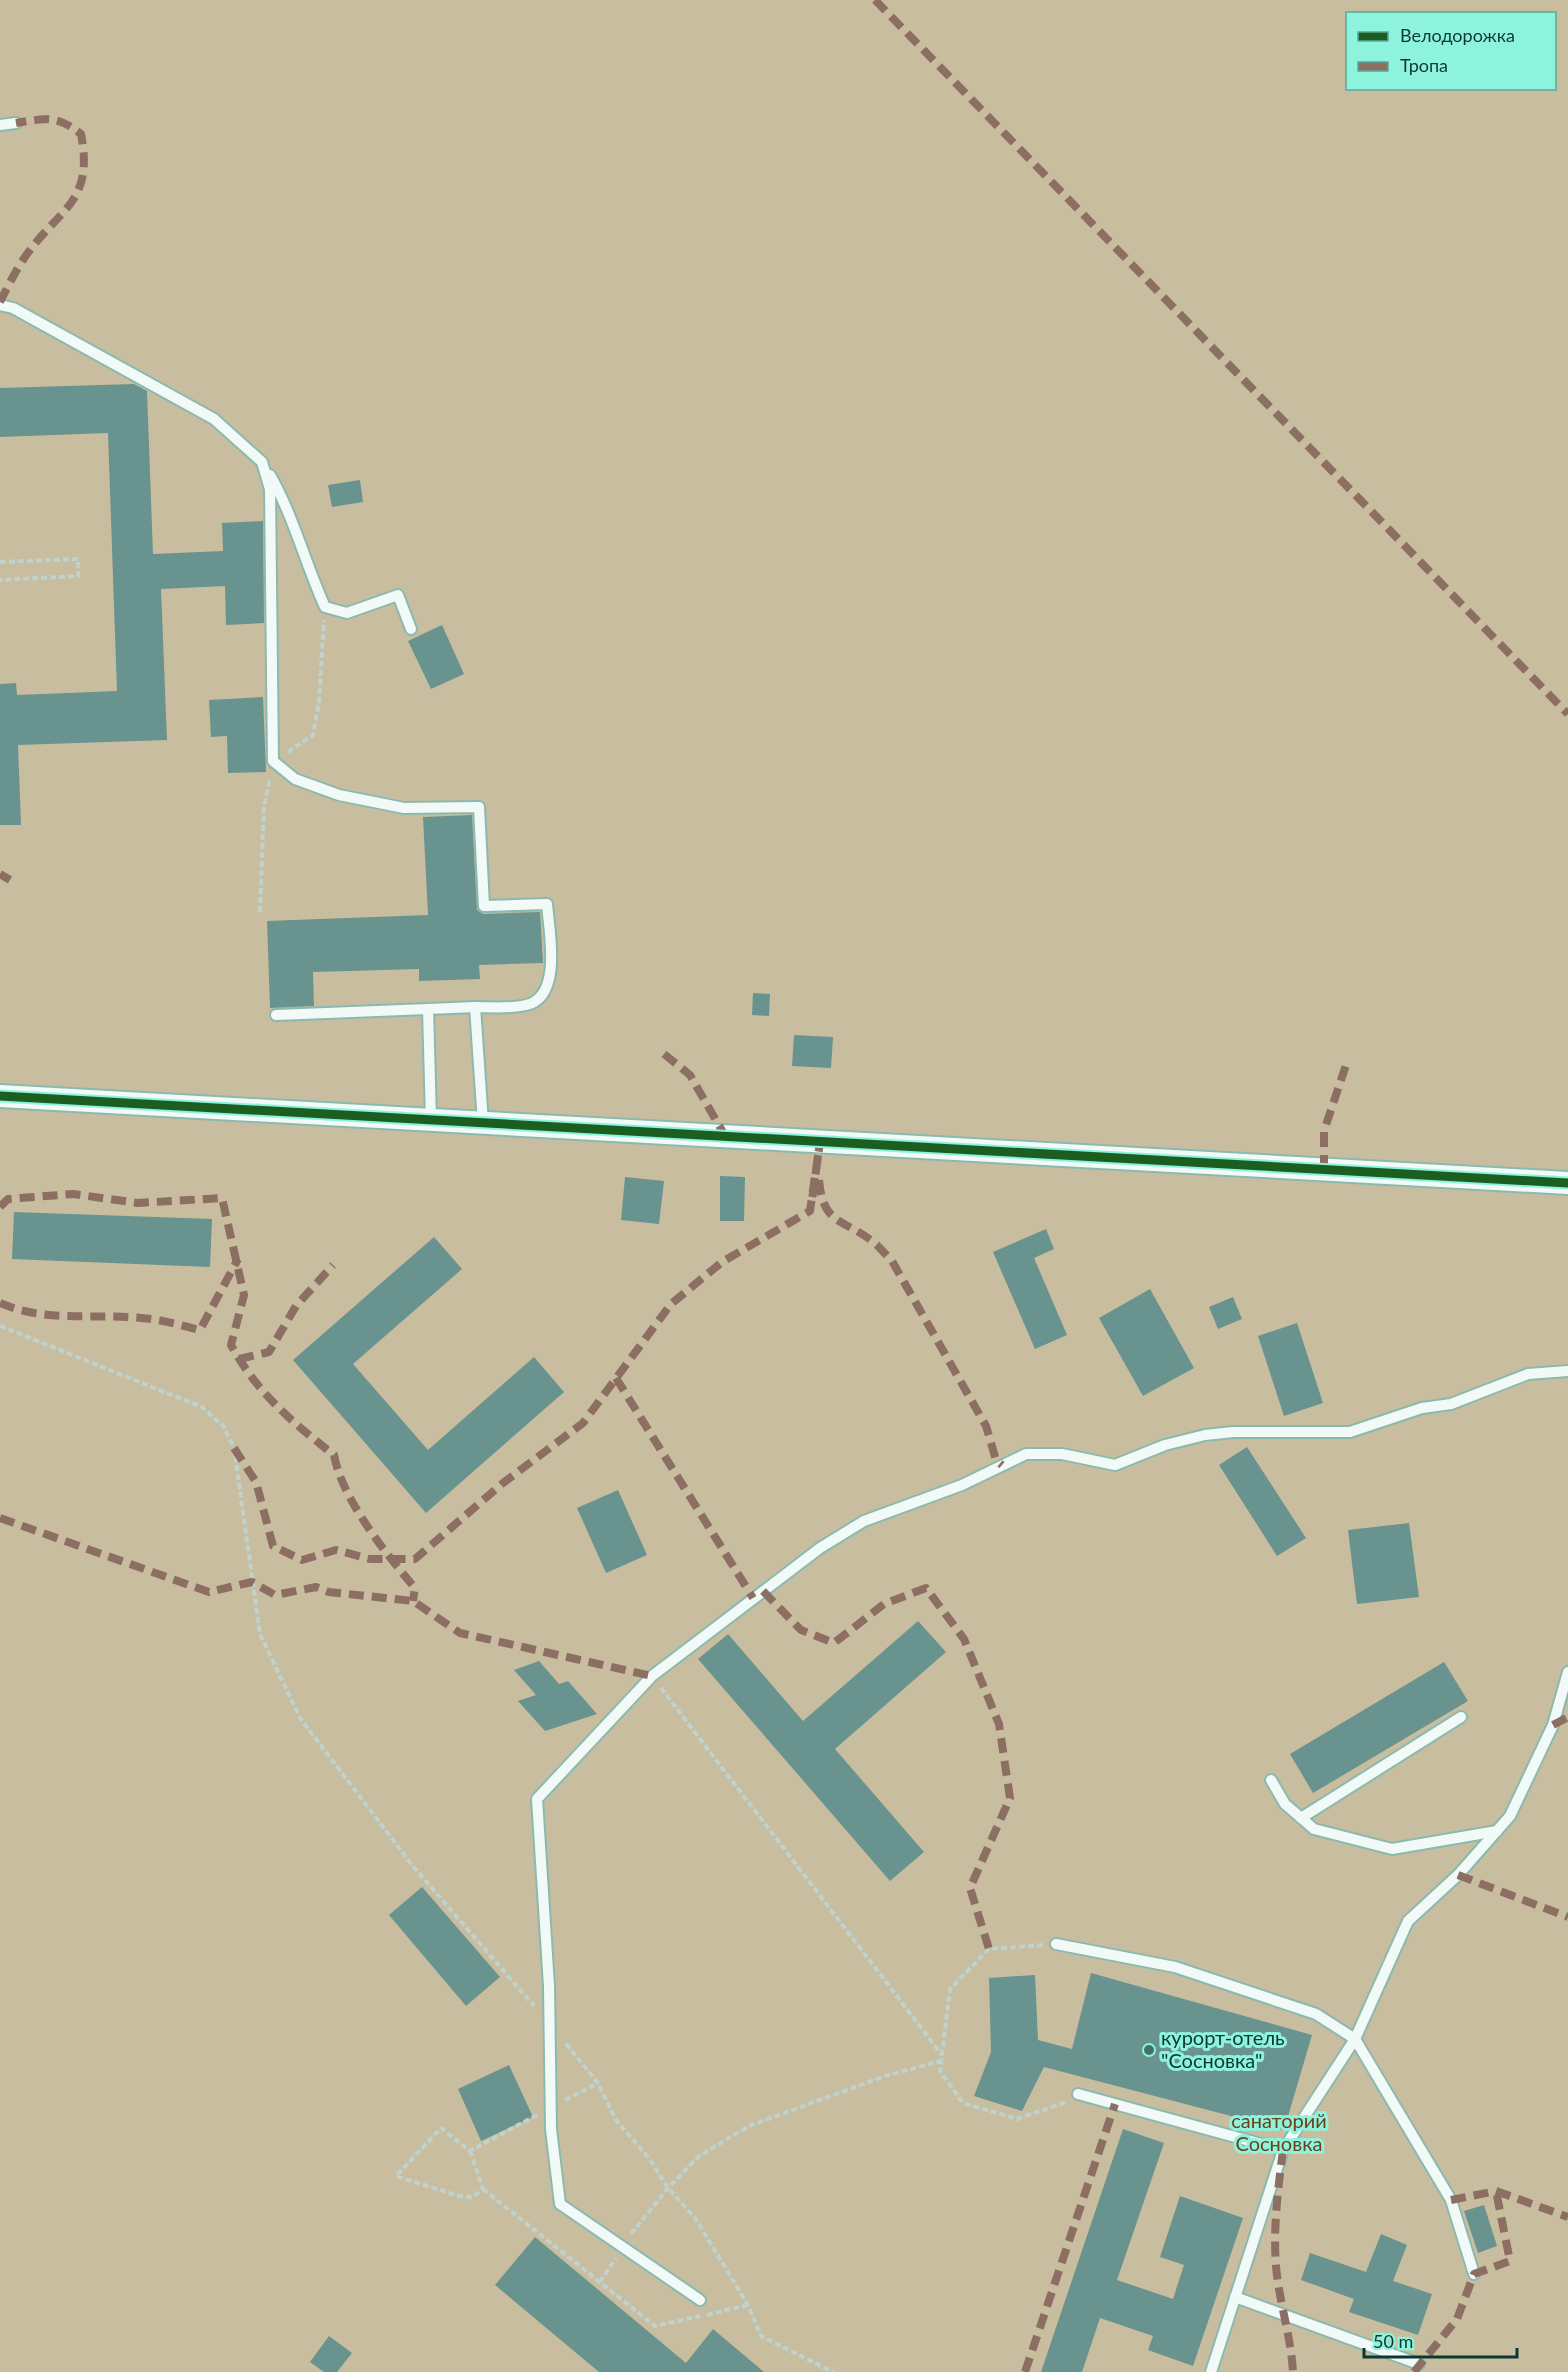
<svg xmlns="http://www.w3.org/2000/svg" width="1568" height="2372" font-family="Lato,sans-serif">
<rect width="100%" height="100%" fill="#a5dccf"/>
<path fill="#c8be9f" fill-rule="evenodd" d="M0,0H1568V2372H0ZM1348,14H1554V88H1348Z"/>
<g fill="#68938e">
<polygon points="134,384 147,391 153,554 223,551 222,523 263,521 264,623 226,625 225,586 161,589 167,740 18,745 21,825 0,825 0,684 16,683 17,695 117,691 108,433 0,437 0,388"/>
<polygon points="360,480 363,502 332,507 328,485"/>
<polygon points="442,625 464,674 431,689 408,641"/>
<polygon points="263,697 266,772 228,773 227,736 211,737 209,700"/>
<polygon points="472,815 477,910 483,914 540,912 543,963 479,965 480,979 419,981 419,969 313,972 314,1006 270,1008 267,921 428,915 423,817"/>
<polygon points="753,993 770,994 769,1016 752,1015"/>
<polygon points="794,1035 833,1037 831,1068 792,1066"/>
<polygon points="720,1176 745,1177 744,1221 720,1221"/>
<polygon points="625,1177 664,1181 659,1224 621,1220"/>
<polygon points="14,1212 212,1219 210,1267 12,1259"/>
<polygon points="1046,1229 1054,1249 1034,1258 1067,1335 1035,1349 993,1252"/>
<polygon points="434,1237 462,1269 353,1364 428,1450 534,1357 564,1392 426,1513 293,1360"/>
<polygon points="1150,1289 1194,1368 1143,1396 1099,1318"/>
<polygon points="1233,1297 1242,1319 1218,1329 1209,1307"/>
<polygon points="1297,1323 1323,1403 1284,1416 1258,1336"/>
<polygon points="1247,1447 1306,1538 1277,1556 1219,1465"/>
<polygon points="618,1490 647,1555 606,1573 577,1508"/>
<polygon points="1409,1523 1419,1597 1357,1604 1348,1530"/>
<polygon points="918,1621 946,1652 835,1749 924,1852 890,1881 698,1659 728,1634 803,1721"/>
<polygon points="539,1661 559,1684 568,1681 597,1714 545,1731 518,1701 536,1695 514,1670"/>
<polygon points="1444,1662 1468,1701 1313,1793 1290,1754"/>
<polygon points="422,1887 500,1977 466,2006 389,1915"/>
<polygon points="1091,1973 1312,2035 1284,2130 1044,2067 1022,2111 974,2096 991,2052 989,1978 1035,1975 1038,2040 1072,2049"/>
<polygon points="509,2065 533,2117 481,2141 458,2089"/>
<polygon points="1123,2129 1164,2143 1117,2280 1173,2299 1184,2265 1160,2257 1180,2196 1243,2218 1193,2366 1148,2350 1153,2336 1100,2318 1082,2372 1041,2372"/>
<polygon points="1484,2205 1497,2246 1478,2253 1464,2211"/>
<polygon points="1381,2234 1407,2245 1393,2281 1432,2294 1418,2335 1349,2312 1354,2299 1301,2280 1310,2253 1366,2272"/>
<polygon points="535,2237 686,2363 713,2329 764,2372 599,2372 495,2285"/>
<polygon points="329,2336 352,2353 337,2372 324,2372 310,2362"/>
</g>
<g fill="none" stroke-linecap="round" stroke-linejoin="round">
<g stroke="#8cb9af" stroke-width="14">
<g id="service">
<polyline points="0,125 16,123"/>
<path d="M0,305L13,308L214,419L262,462L270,489L273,761L295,779L339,795L404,808L479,807L484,906L547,904C549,931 563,997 526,1005C510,1009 491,1007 475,1007"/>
<path d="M270,475C294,517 305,563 325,607L347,613L398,595L411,629"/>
<polyline points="276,1015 428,1009"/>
<polyline points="431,1120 428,1009 475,1007 483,1123"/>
<polyline points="1271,1780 1285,1804 1314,1829 1392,1849 1497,1831"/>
<polyline points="1301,1818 1461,1717"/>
<polyline points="1056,1944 1175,1967 1316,2014 1355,2039 1451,2200 1474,2274"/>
<polyline points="1078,2094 1283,2150 1355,2039 1408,1921 1458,1875 1510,1816 1553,1725 1568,1672"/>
<polyline points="1235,2297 1419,2364"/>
<polyline points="700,2300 560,2204 551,2129 549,1986 537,1799 652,1676 820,1548 864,1521 962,1485 1026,1454 1062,1454 1115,1465 1165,1445 1205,1435 1233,1432 1350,1432 1422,1408 1451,1404 1528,1374 1568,1371"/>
<polyline points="1211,2372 1283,2150"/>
</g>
</g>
<g stroke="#8cb9af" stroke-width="26">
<polyline id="minor" points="0,1096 1568,1183"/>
</g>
<g stroke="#c0d2cd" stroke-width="4" stroke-dasharray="6 3" stroke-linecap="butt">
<polyline points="0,562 78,559 78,576 0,580"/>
<polyline points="288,752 313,735 319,702 324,620"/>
<polyline points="260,912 264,806 270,778"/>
<polyline points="0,1326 202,1407 224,1427 234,1448 260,1634 300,1718 412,1865 534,2006"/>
<polyline points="661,1688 942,2055"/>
<polyline points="1043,1945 989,1949 950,1989 940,2071 963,2103 1017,2119 1066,2102"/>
<polyline points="566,2044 598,2083 616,2120 649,2158 668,2188 695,2218 748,2305 761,2336 833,2372"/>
<polyline points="565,2100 598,2083"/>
<polyline points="470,2151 483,2189 473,2197 459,2196 396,2176 441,2128 470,2151 537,2115"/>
<polyline points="483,2189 655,2326 700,2316"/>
<polyline points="631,2234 668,2188 699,2156 749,2126 885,2076 941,2061"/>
<polyline points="600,2282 616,2258"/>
<polyline points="707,2315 748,2305"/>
</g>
<use href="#service" stroke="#f2faf8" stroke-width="10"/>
<use href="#minor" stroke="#f2faf8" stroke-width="22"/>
<g stroke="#8d6e63" stroke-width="8" stroke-dasharray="15 8" stroke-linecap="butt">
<polyline points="875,0 1568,714"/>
<path d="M0,302C8,286 17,268 27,254C61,207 94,202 81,134C57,115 46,118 16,123"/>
<polyline points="0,874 10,880"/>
<polyline points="664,1054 690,1075 725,1136"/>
<polyline points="1324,1170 1324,1131 1347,1062"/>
<path d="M819,1180C823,1225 842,1218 872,1241C879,1246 885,1254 892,1261L986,1426L996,1460L1002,1465"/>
<path d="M0,1207L8,1199L73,1194L138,1203L222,1198L244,1295L231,1345C258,1394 291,1421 334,1455C342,1499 386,1554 415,1588L413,1601"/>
<path d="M0,1303C48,1324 100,1312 151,1319C167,1321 184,1326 200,1330L238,1259"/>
<polyline points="239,1359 269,1352 296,1306 333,1265"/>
<polyline points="616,1378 753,1598"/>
<polyline points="234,1448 256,1482 273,1546 302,1560 336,1550 370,1559 415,1559 503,1483 583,1423 671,1304 722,1262 810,1211 820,1142 812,1200"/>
<polyline points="0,1518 209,1592 252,1582 275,1595 316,1587 329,1592 413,1601 460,1633 652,1676"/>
<polyline points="763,1591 801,1630 834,1643 884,1604 926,1588 964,1639 999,1724 1010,1798 970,1888 989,1949"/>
<polyline points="1553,1725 1568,1717"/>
<polyline points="1458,1875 1568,1917"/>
<path d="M1283,2150C1278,2189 1273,2228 1276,2266C1279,2302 1291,2336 1293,2372"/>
<polyline points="1451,2200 1496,2191 1568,2217"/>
<polyline points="1025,2372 1115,2104"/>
<polyline points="1414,2372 1457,2319 1474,2274 1510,2261 1496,2191"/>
</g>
<g stroke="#8ef3dc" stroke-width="13">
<polyline id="cycleway" points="0,1096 1568,1183"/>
</g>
<use href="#cycleway" stroke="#1b5e20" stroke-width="9"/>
</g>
<circle fill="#417268" stroke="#8ef3dc" stroke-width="2" cx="1149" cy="2050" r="6"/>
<g text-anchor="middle" stroke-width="6" stroke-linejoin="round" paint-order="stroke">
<g font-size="20" fill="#0b3930" stroke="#8ef3dc" text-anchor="start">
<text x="1161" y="2045">курорт-отель<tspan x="1161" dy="23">"Сосновка"</tspan></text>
</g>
<g font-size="20" fill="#6d401a" stroke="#8ef3dc">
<text x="1279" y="2128">санаторий<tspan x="1279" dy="23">Сосновка</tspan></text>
</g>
</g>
<rect x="1346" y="12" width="210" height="78" fill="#8ef3dc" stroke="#5aa997" stroke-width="1.5"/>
<rect x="1358" y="32" width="30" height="9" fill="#1b5e20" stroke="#5aa997" stroke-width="1.5"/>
<text x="1400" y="42" font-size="18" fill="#0b3930">Велодорожка</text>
<rect x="1358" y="62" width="30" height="9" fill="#8d6e63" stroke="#5aa997" stroke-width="1.5"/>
<text x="1400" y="72" font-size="18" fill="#0b3930">Тропа</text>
<path d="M1364 2348v9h153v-9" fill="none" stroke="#0b3930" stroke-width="3"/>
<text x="1373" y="2348" font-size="18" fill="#0b3930" stroke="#8ef3dc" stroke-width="4.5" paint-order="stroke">50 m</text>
</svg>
